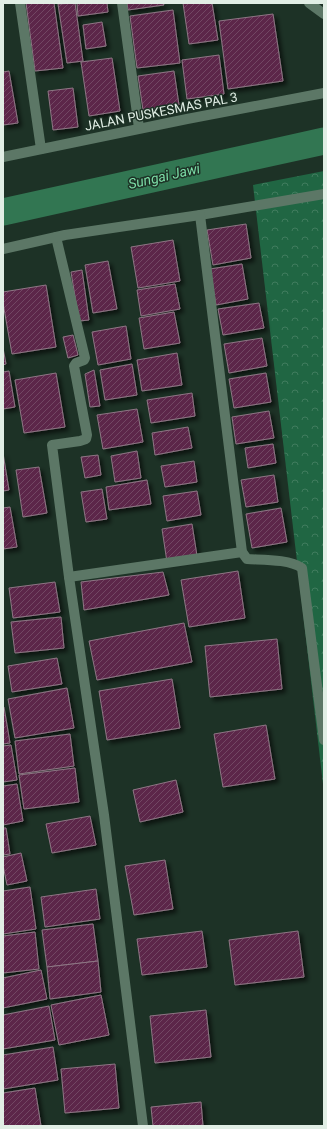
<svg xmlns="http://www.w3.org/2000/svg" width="327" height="1129" font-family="Roboto,sans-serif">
<defs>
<pattern id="forest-crowns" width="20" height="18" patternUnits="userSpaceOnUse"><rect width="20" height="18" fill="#206643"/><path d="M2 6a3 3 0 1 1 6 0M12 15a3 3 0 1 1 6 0" fill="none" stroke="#407c5e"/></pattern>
<pattern id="building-hatch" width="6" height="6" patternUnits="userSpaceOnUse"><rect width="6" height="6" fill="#5b274a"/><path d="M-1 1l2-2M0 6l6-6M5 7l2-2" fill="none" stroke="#724764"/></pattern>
<filter id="shadow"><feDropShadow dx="3.5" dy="3.5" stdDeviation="2" flood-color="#0009"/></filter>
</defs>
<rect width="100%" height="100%" fill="#1d3226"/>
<polygon fill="url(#forest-crowns)" points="324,171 324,784 323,784 253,185"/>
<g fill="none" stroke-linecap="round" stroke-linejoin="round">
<polyline stroke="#327652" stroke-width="27" points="3,212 324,141"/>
</g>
<g fill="url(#building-hatch)" stroke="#8e7684" filter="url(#shadow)">
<polygon points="26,3 54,3 63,68 35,71"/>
<polygon points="75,3 83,61 67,63 58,4"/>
<polygon points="77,3 107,3 108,12 78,16"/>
<polygon points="127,3 163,3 164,5 128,10"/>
<polygon points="183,3 212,3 218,40 189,44"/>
<polygon points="173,10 180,63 137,68 130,16"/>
<polygon points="273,14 283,81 228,89 219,21"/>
<polygon points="102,22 106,46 86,49 83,25"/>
<polygon points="219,55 224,94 187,99 182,60"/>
<polygon points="112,58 120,111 89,116 81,62"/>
<polygon points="9,71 18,123 3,125 3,72"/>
<polygon points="174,71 179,105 143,110 138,76"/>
<polygon points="73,88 78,127 53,130 48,91"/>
<polygon points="246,224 251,258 213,265 207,230"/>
<polygon points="173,240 180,281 138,288 131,247"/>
<polygon points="108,261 117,309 93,313 85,265"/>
<polygon points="242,264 248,299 216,305 210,269"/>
<polygon points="82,270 89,320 79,321 71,272"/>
<polygon points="175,284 180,309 141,316 137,290"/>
<polygon points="46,285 56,347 12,354 3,303 3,292"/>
<polygon points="259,303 264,328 223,335 218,309"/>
<polygon points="174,312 180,343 144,349 139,318"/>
<polygon points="126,326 131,359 98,365 92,332"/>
<polygon points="73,335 78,355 68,358 63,337"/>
<polygon points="262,338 267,366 229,373 224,344"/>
<polygon points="3,348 6,364 3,365"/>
<polygon points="177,353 182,385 142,391 137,360"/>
<polygon points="132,364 137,395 105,400 100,370"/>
<polygon points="94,370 100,406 90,407 85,374"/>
<polygon points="9,371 15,407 3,409 3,372"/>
<polygon points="56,373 65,427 24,433 15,380"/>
<polygon points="266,373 271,402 234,408 229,379"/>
<polygon points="192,393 195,416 151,423 147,400"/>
<polygon points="137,409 143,442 103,449 97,415"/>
<polygon points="269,411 274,438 236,444 232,417"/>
<polygon points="188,427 192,448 155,455 152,433"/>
<polygon points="273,444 276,463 248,468 245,448"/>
<polygon points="137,451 141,478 115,482 111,456"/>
<polygon points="3,453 9,490 3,491"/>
<polygon points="98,455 101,475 85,478 81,457"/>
<polygon points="194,461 197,482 165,487 161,466"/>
<polygon points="39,467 47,513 23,517 16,470"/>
<polygon points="274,475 278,502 246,507 241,480"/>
<polygon points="147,480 151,504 109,510 106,487"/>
<polygon points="102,489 107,519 86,522 81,492"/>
<polygon points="197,491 201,515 167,521 163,496"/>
<polygon points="10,507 17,547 3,549 3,508"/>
<polygon points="281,508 287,542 252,548 246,514"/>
<polygon points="192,524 197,556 167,562 162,529"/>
<polygon points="238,571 245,618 189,627 181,580"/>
<polygon points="163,572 169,595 84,610 81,582"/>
<polygon points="55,582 60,612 13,618 9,588"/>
<polygon points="61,617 64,648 15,653 11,622"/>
<polygon points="184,623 192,662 97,680 89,641"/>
<polygon points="277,639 282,689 210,697 205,646"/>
<polygon points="57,658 62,684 12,692 8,666"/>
<polygon points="172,679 180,728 107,740 99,691"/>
<polygon points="67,688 74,728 15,738 8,699"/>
<polygon points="4,707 10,743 3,744 3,708"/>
<polygon points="266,725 275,779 223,787 214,734"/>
<polygon points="70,734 74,766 19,774 15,741"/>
<polygon points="11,745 17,780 3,782 3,746"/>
<polygon points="75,768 79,802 24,809 19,775"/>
<polygon points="176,780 183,812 140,822 133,790"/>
<polygon points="17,784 23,821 3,825 3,786"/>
<polygon points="90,816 96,845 52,853 46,824"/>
<polygon points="3,828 6,828 10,854 3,855"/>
<polygon points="21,853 27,881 7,885 3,865 3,857"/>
<polygon points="165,860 173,909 134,915 125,866"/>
<polygon points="30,887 36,929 3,934 3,891"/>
<polygon points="96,889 100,919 45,927 41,897"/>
<polygon points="93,924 98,961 47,967 42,930"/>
<polygon points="202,931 207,967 142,975 137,939"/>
<polygon points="298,931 304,977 235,985 229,940"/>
<polygon points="35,932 39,969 3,973 3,936"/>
<polygon points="98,961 101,992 50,999 47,967"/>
<polygon points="41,970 47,999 3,1008 3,978"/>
<polygon points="101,995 109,1035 59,1045 51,1005"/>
<polygon points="49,1006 55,1040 3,1049 3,1015"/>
<polygon points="206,1010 211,1057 155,1063 150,1016"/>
<polygon points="53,1047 58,1080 3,1089 3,1055"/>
<polygon points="115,1064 119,1108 65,1113 61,1069"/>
<polygon points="35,1088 41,1126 3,1126 3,1093"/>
<polygon points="201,1102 203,1126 153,1126 151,1107"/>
</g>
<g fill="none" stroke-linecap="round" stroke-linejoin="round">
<g stroke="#5c7766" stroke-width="10">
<polyline points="20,3 41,149"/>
<polyline points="122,3 139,128"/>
<polyline points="309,3 324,14"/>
<polyline points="3,157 187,119 324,93"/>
<polyline points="200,215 324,194"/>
<polyline points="56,237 85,358 84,360 76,363 74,366 87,435 86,439 80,441 52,445 69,577 104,815 143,1126"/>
<path d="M3,249L65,235L200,215L242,552L247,559C263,560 289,559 302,568L324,740"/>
<polyline points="69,577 242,552"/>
</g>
</g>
<g text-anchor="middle" stroke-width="3" stroke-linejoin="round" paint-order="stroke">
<g font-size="13" fill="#e1eee5" stroke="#1d3226">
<text transform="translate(161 111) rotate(-11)" y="5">JALAN PUSKESMAS PAL 3</text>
</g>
<g font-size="14" font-style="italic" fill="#7cdda7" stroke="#1d3226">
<text transform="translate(164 176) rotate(-13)" y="5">Sungai Jawi</text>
</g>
</g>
<rect width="327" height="1129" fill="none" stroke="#e1eee5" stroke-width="8"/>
</svg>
